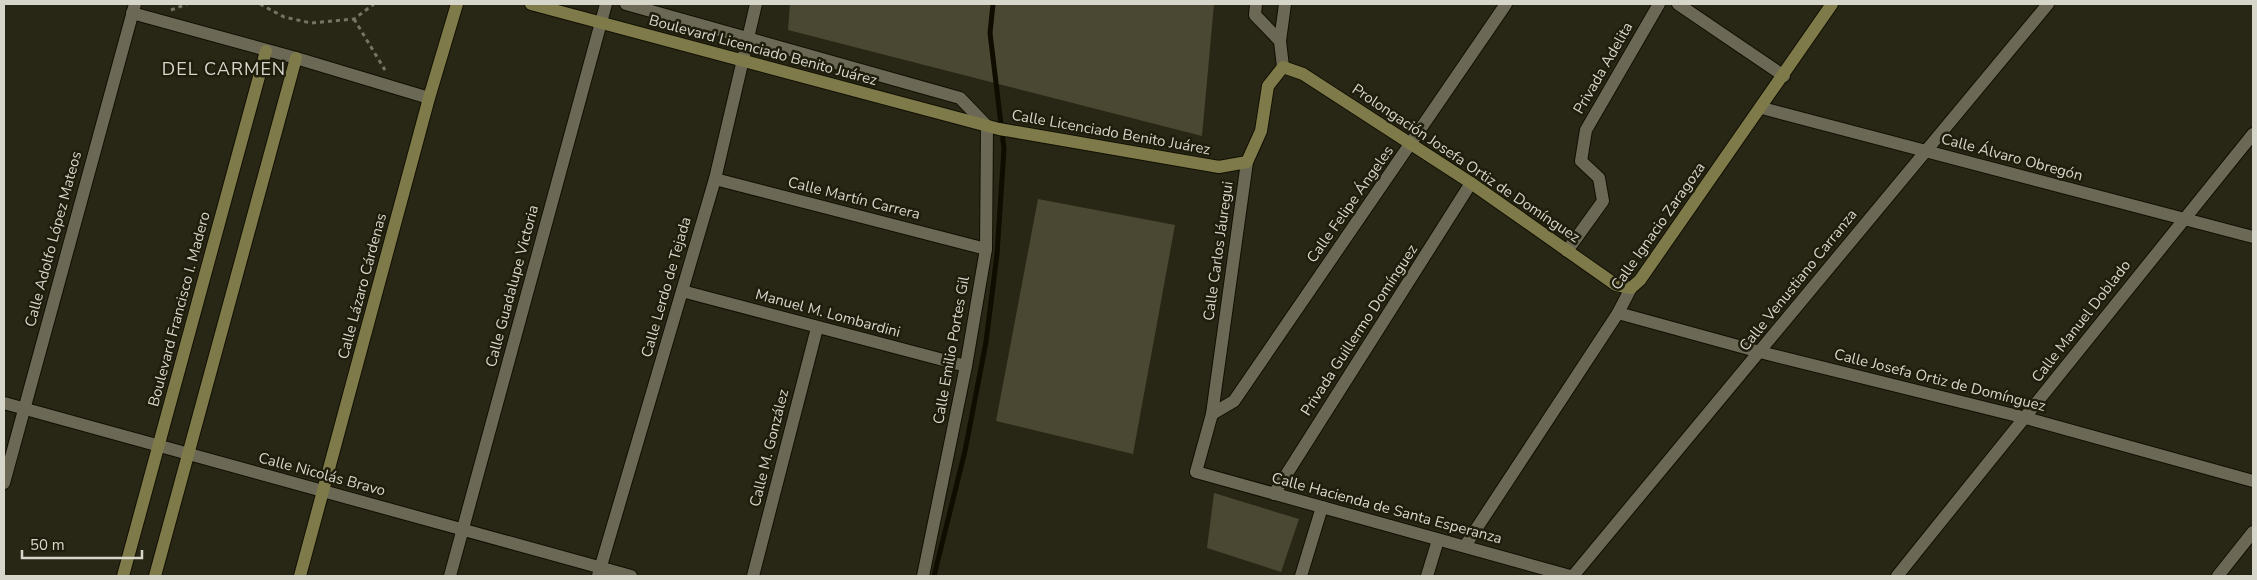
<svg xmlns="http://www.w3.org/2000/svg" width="2257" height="580" font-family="'Nunito Sans',sans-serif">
<rect width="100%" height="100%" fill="#282715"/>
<g fill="#4a4832">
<polygon points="790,4 1214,4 1202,136 788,30"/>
<polygon points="1038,199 1175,225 1133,454 996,421"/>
<polygon points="1214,493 1299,519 1281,572 1207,548"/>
</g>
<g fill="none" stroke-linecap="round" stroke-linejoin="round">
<polyline stroke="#0f0c00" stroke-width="5" points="934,576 965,451 986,342 997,254 1004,149 990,33 993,4"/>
<g stroke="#110f02" stroke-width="14">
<g id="street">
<polyline points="626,4 960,98 987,126 986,249 966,366 923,576"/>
<polyline points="1256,4 1255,15 1280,41"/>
<polyline points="1678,4 1784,76"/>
<polyline points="132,13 296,58 429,98"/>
<polyline points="1283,67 1280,41 1285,4"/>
<polyline points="1762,108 2253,237"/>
<polyline points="1247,162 1212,414 1196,472 1570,576"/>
<polyline points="715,179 986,249"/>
<polyline points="1567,251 1603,201 1599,178 1581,161 1586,130 1659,4"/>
<polyline points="682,291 966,366"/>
<polyline points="1618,313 1760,352 2026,418 2253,481"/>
<polyline points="4,403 631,576"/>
<polyline points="1212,414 1234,401 1506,4"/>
<polyline points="4,483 135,4"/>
<polyline points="1274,494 1471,183"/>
<polyline points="1465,546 1618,313 1631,288"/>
<polyline points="450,576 606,4"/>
<polyline points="598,576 715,179 756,4"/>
<polyline points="753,576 817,328"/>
<polyline points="1301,576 1322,507"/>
<polyline points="1427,576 1438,540"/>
<polyline points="1573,576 2048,4"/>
<polyline points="1897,576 2253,134"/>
<polyline points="2218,576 2253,532"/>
</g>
</g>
<g stroke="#110f02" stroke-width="14">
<g id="secondary">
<polyline points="531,4 999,129 1219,167 1247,162 1261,131 1268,86 1283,67 1303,74 1471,183 1616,285 1631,288 1640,280 1832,4"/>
<polyline points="123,576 266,51"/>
<polyline points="155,576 296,58"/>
<polyline points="300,576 429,98 457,4"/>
</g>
</g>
<g stroke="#757465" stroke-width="3" stroke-dasharray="4 4" stroke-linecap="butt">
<polyline points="260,4 284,17 311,23 354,19 374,4"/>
<polyline points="171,10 187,4"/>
<polyline points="354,19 385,70"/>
</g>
<use href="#street" stroke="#6b6956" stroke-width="12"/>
<use href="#secondary" stroke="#7e7a49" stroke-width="12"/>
</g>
<g text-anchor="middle" stroke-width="5" stroke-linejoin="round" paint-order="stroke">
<g font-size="15" fill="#d7d6cb" stroke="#1f1d0c">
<text transform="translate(763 50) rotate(15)" y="5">Boulevard Licenciado Benito Juárez</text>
<text transform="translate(1603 68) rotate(-60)" y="5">Privada Adelita</text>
<text transform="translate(1111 132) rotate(10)" y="5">Calle Licenciado Benito Juárez</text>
<text transform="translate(2012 157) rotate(15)" y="5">Calle Álvaro Obregón</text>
<text transform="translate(1466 163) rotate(34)" y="5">Prolongación Josefa Ortiz de Domínguez</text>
<text transform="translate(854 198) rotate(14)" y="5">Calle Martín Carrera</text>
<text transform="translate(1350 204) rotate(-55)" y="5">Calle Felipe Ángeles</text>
<text transform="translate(1658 226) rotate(-55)" y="5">Calle Ignacio Zaragoza</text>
<text transform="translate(53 239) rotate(-75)" y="5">Calle Adolfo López Mateos</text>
<text transform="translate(1218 251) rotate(-82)" y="5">Calle Carlos Jáuregui</text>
<text transform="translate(1798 280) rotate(-51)" y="5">Calle Venustiano Carranza</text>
<text transform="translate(362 286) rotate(-75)" y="5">Calle Lázaro Cárdenas</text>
<text transform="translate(512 286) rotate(-75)" y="5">Calle Guadalupe Victoria</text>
<text transform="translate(666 287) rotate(-74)" y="5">Calle Lerdo de Tejada</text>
<text transform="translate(179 309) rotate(-75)" y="5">Boulevard Francisco I. Madero</text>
<text transform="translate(828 313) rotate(15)" y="5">Manuel M. Lombardini</text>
<text transform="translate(2081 321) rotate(-52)" y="5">Calle Manuel Doblado</text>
<text transform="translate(1359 330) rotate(-57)" y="5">Privada Guillermo Domínguez</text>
<text transform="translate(951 350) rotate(-80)" y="5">Calle Emilio Portes Gil</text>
<text transform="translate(1940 380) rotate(14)" y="5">Calle Josefa Ortiz de Domínguez</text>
<text transform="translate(769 448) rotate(-76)" y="5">Calle M. González</text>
<text transform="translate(322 474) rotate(15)" y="5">Calle Nicolás Bravo</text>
<text transform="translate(1387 508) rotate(15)" y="5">Calle Hacienda de Santa Esperanza</text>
</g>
<g font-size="18" letter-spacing="1" fill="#d7d6cb" stroke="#1f1d0c">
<text x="224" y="75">DEL CARMEN</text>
</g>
</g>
<rect width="2257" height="580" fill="none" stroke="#d7d6cb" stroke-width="10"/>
<path d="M22 550v8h120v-8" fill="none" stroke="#d7d6cb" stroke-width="2.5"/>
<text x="30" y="550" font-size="15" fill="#d7d6cb" stroke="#1f1d0c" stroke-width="4" paint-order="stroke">50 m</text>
</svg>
